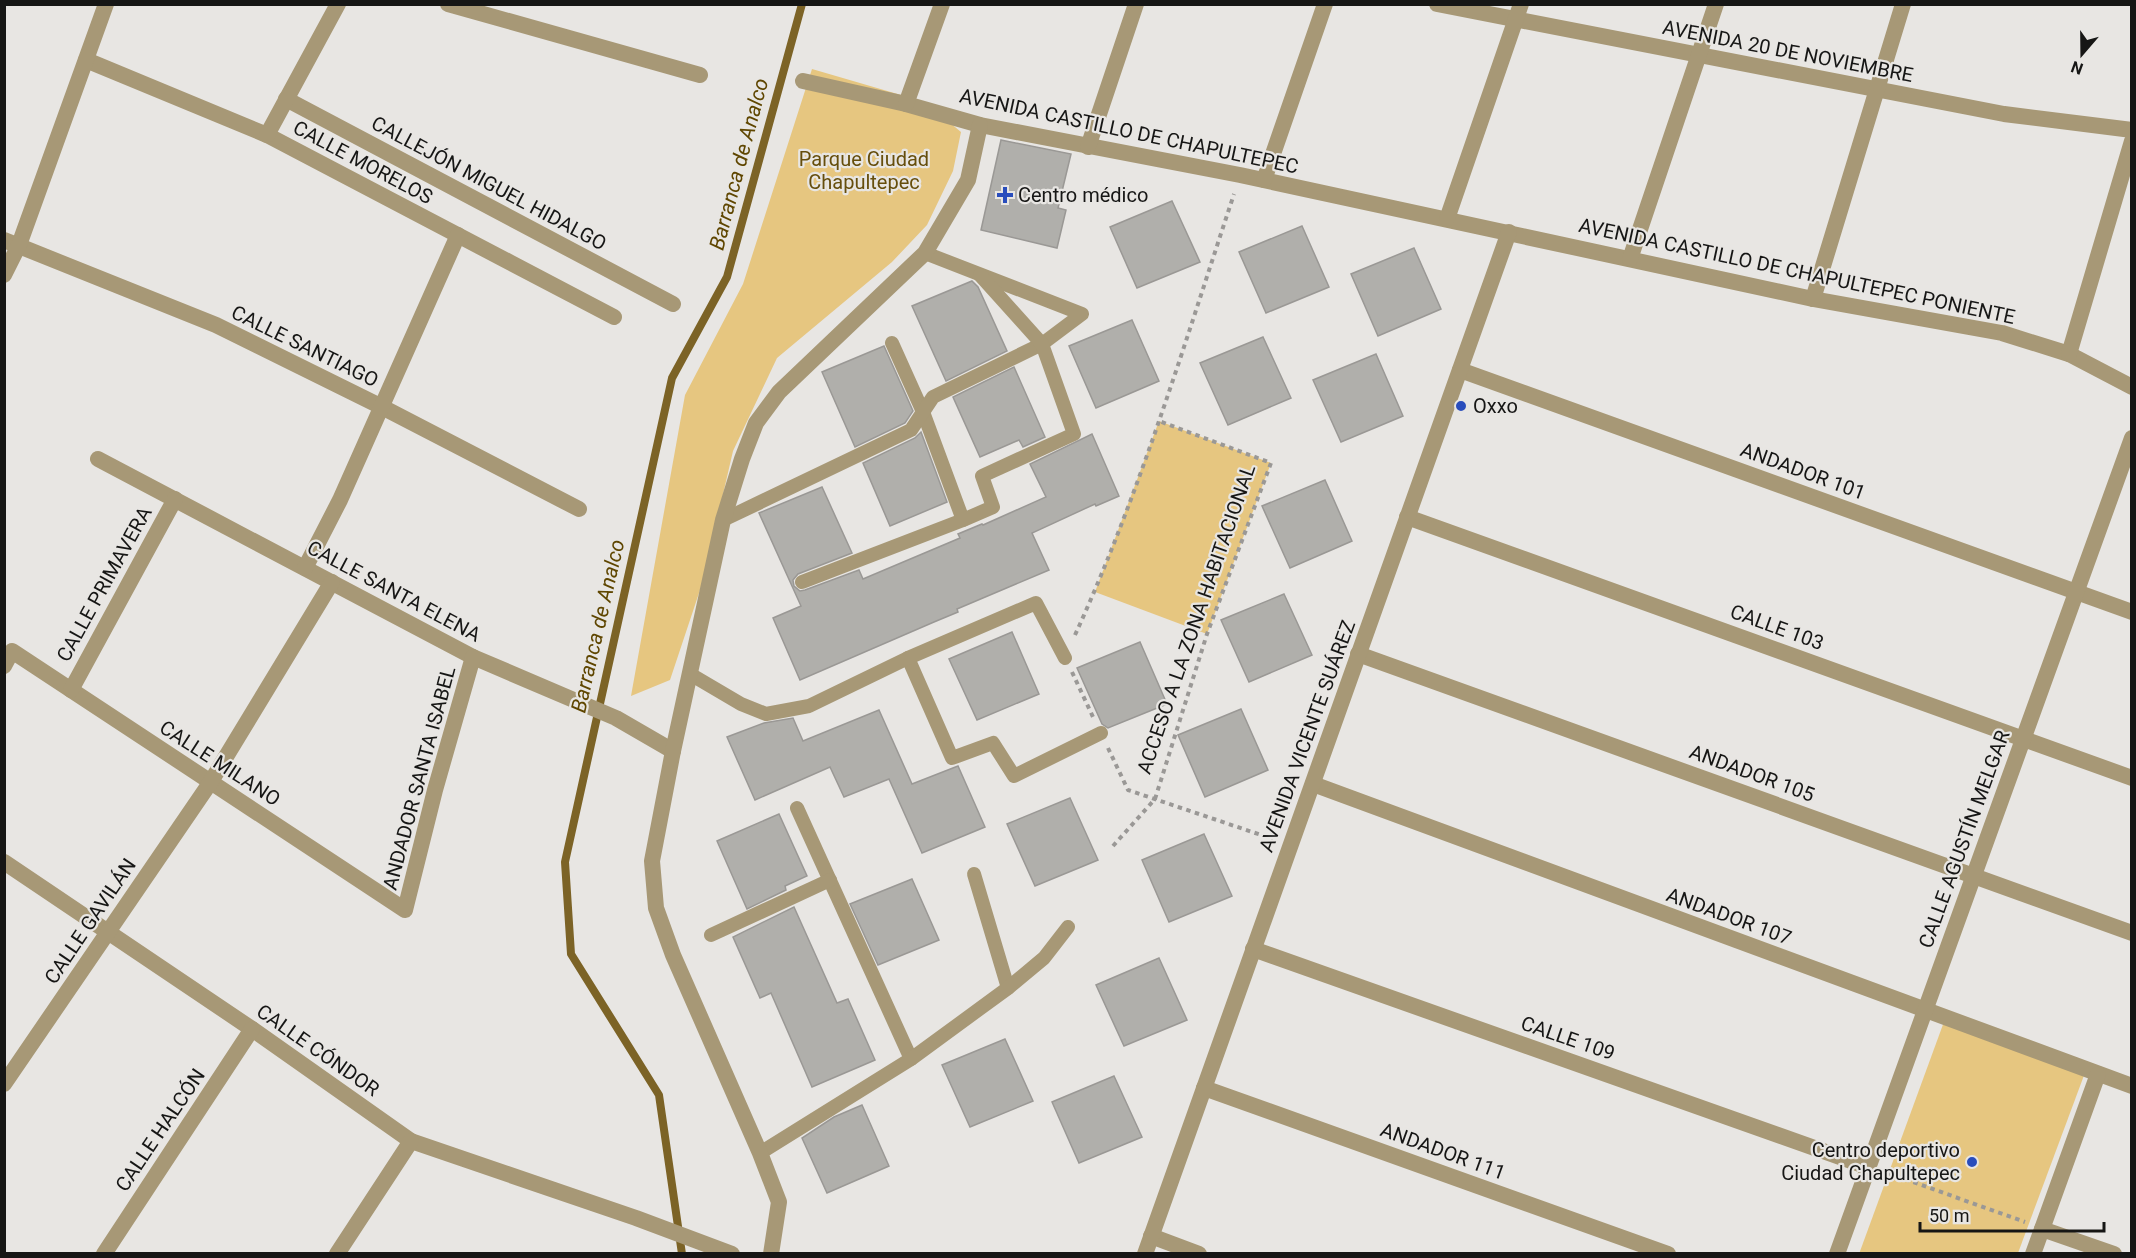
<svg xmlns="http://www.w3.org/2000/svg" width="2136" height="1258" font-family="Roboto,sans-serif">
<rect width="100%" height="100%" fill="#e8e6e3"/>
<g fill="#e6c680">
<polygon points="812,69 901,95 937,112 961,132 953,171 927,225 892,262 777,358 733,451 703,581 670,680 631,696 685,395 743,284"/>
<polygon points="1159,421 1271,463 1207,634 1095,592"/>
<polygon points="1945,1019 2086,1070 2018,1253 1859,1254"/>
</g>
<g fill="none" stroke-linecap="round" stroke-linejoin="round">
<polyline stroke="#7c6326" stroke-width="8" points="682,1254 659,1095 571,954 565,862 672,378 727,277 802,4"/>
</g>
<g fill="#b0afab" stroke="#9a9895" stroke-width="1.5">
<polygon points="1001,140 1071,154 1058,208 1066,210 1057,248 981,230"/>
<polygon points="1172,201 1200,262 1137,288 1110,227"/>
<polygon points="1302,226 1329,287 1266,313 1239,252"/>
<polygon points="1414,248 1441,309 1378,336 1351,274"/>
<polygon points="972,281 978,287 1007,351 946,381 912,306"/>
<polygon points="1132,320 1159,381 1096,408 1069,346"/>
<polygon points="1263,337 1291,398 1228,425 1200,363"/>
<polygon points="884,346 913,411 905,423 855,447 822,372"/>
<polygon points="1376,354 1403,416 1341,442 1313,380"/>
<polygon points="1014,367 1045,437 1023,447 1019,440 980,457 953,397"/>
<polygon points="921,432 947,502 890,526 863,463 915,438"/>
<polygon points="1092,434 1119,496 1096,506 1095,504 1032,533 1049,570 957,609 958,612 934,622 800,680 773,618 801,606 759,513 822,487 852,553 798,574 793,580 794,586 800,591 805,590 859,570 863,579 960,538 958,534 982,524 983,525 1046,497 1030,464"/>
<polygon points="1325,480 1352,541 1290,568 1262,506"/>
<polygon points="1284,594 1312,655 1249,682 1221,620"/>
<polygon points="1012,632 1039,694 977,720 949,659"/>
<polygon points="1140,642 1167,704 1108,728 1102,724 1077,668"/>
<polygon points="1241,709 1268,770 1205,797 1178,735"/>
<polygon points="879,710 912,784 958,766 985,827 922,853 889,779 844,797 830,767 755,800 727,737 764,723 793,718 803,741"/>
<polygon points="1070,798 1098,860 1035,886 1007,824"/>
<polygon points="779,814 807,876 785,886 786,890 747,909 717,841"/>
<polygon points="1204,834 1232,896 1169,922 1142,860"/>
<polygon points="912,879 939,940 878,965 850,904"/>
<polygon points="794,907 837,1003 848,999 875,1060 812,1087 771,993 760,998 733,937"/>
<polygon points="1159,958 1187,1020 1124,1046 1096,985"/>
<polygon points="1005,1039 1033,1101 970,1127 942,1065"/>
<polygon points="1114,1076 1142,1137 1079,1163 1052,1102"/>
<polygon points="862,1105 889,1166 827,1193 802,1138 834,1117"/>
</g>
<g fill="none" stroke-linecap="round" stroke-linejoin="round">
<g stroke="#9a9896" stroke-width="4" stroke-dasharray="4.5 4.5" stroke-linecap="butt">
<path d="M1075,635C1140,493 1185,342 1234,194"/>
<polyline points="1072,672 1093,717"/>
<polyline points="1108,748 1128,790 1273,839"/>
<polyline points="1113,846 1155,799 1207,634 1271,463 1159,421"/>
<polyline points="1888,1173 2025,1222"/>
</g>
<g stroke="#a79876" stroke-width="14">
<polyline points="892,343 923,412 963,520"/>
<polyline points="723,520 911,430 933,397 1042,344 1082,314 925,253"/>
<polyline points="802,582 963,520 993,507 982,476 1074,434 1042,344 980,275"/>
<polyline points="908,658 952,758 993,743 1014,776 1101,733"/>
<polyline points="690,674 741,704 766,714 809,706 908,658 1036,603 1065,658"/>
<polyline points="797,808 911,1059"/>
<polyline points="974,874 1008,988"/>
<polyline points="711,935 830,880"/>
<polyline points="760,1153 911,1059 1008,988 1044,958 1068,927"/>
</g>
<g stroke="#a79876" stroke-width="16">
<polyline points="448,4 700,75"/>
<polyline points="1437,4 2004,114 2132,130"/>
<polyline points="86,60 267,135 614,317"/>
<polyline points="803,81 906,104 980,125 1240,175 1813,299 2002,333 2069,354 2132,387"/>
<polyline points="286,99 673,304"/>
<polyline points="906,104 942,4"/>
<polyline points="267,135 338,4"/>
<polyline points="1088,147 1136,4"/>
<polyline points="1264,180 1325,4"/>
<polyline points="1447,219 1521,4"/>
<polyline points="4,240 216,325 382,407 579,509"/>
<polyline points="1630,259 1716,4"/>
<polyline points="4,275 19,245 106,4"/>
<polyline points="1813,299 1903,4"/>
<polyline points="2069,354 2132,141"/>
<polyline points="1460,370 2132,612"/>
<polyline points="98,459 473,657 616,718 673,751"/>
<polyline points="1407,517 2132,778"/>
<polyline points="305,568 340,500 458,235"/>
<polyline points="1358,654 2132,933"/>
<polyline points="4,666 12,651 405,910 435,790 473,657"/>
<polyline points="71,690 175,499"/>
<polyline points="1313,784 2132,1086"/>
<polyline points="4,862 252,1029 411,1141 636,1218 732,1254"/>
<polyline points="1253,949 1868,1167"/>
<polyline points="4,1084 210,783 332,582"/>
<polyline points="1204,1088 1668,1254"/>
<polyline points="2042,1229 2114,1254"/>
<polyline points="1151,1236 1199,1254"/>
<polyline points="104,1254 252,1029"/>
<polyline points="337,1254 411,1141"/>
<polyline points="771,1254 779,1202 760,1153 673,955 656,908 652,861 673,751 723,520 742,459 756,423 779,392 925,253 968,180 980,125"/>
<polyline points="1145,1254 1509,232"/>
<polyline points="1837,1254 2132,438"/>
<polyline points="2033,1254 2098,1074"/>
</g>
</g>
<g fill="#294dbc" stroke="#e8e6e3" stroke-width="2">
<path d="M1002 186h6v6h6v6h-6v6h-6v-6h-6v-6h6z"/>
<circle cx="1461" cy="406" r="6"/>
<circle cx="1972" cy="1162" r="6"/>
</g>
<g text-anchor="middle" stroke-width="4.5" stroke-linejoin="round" paint-order="stroke">
<g font-size="20" fill="#161615" stroke="#e8e6e3">
<text transform="translate(1788 51) rotate(11)" y="7">AVENIDA 20 DE NOVIEMBRE</text>
<text transform="translate(1129 131) rotate(12)" y="7">AVENIDA CASTILLO DE CHAPULTEPEC</text>
<text transform="translate(363 162) rotate(28)" y="7">CALLE MORELOS</text>
<text transform="translate(489 183) rotate(28)" y="7">CALLEJÓN MIGUEL HIDALGO</text>
<text transform="translate(1797 271) rotate(12)" y="7">AVENIDA CASTILLO DE CHAPULTEPEC PONIENTE</text>
<text transform="translate(305 346) rotate(26)" y="7">CALLE SANTIAGO</text>
<text transform="translate(1803 471) rotate(20)" y="7">ANDADOR 101</text>
<text transform="translate(104 584) rotate(-61)" y="7">CALLE PRIMAVERA</text>
<text transform="translate(394 591) rotate(28)" y="7">CALLE SANTA ELENA</text>
<text transform="translate(1196 619) rotate(-71)" y="7">ACCESO A LA ZONA HABITACIONAL</text>
<text transform="translate(1777 627) rotate(20)" y="7">CALLE 103</text>
<text transform="translate(1307 736) rotate(-70)" y="7">AVENIDA VICENTE SUÁREZ</text>
<text transform="translate(220 763) rotate(33)" y="7">CALLE MILANO</text>
<text transform="translate(1752 773) rotate(20)" y="7">ANDADOR 105</text>
<text transform="translate(419 778) rotate(-75)" y="7">ANDADOR SANTA ISABEL</text>
<text transform="translate(1964 839) rotate(-70)" y="7">CALLE AGUSTÍN MELGAR</text>
<text transform="translate(1729 916) rotate(20)" y="7">ANDADOR 107</text>
<text transform="translate(90 921) rotate(-56)" y="7">CALLE GAVILÁN</text>
<text transform="translate(1568 1038) rotate(19)" y="7">CALLE 109</text>
<text transform="translate(318 1050) rotate(35)" y="7">CALLE CÓNDOR</text>
<text transform="translate(160 1130) rotate(-56)" y="7">CALLE HALCÓN</text>
<text transform="translate(1443 1151) rotate(20)" y="7">ANDADOR 111</text>
</g>
<g font-size="20" fill="#664e0c" stroke="#e8e6e3">
<text x="864" y="166">Parque Ciudad<tspan x="864" dy="23">Chapultepec</tspan></text>
</g>
<g font-size="20" fill="#161615" stroke="#e8e6e3" text-anchor="start">
<text x="1018" y="202">Centro médico</text>
<text x="1473" y="413">Oxxo</text>
<text x="1960" y="1157" text-anchor="end">Centro deportivo<tspan x="1960" dy="23">Ciudad Chapultepec</tspan></text>
</g>
<g font-size="21" font-style="italic" fill="#5f4600" stroke="#e8e6e3">
<text transform="translate(739 164) rotate(-75)" y="7">Barranca de Analco</text>
<text transform="translate(598 626) rotate(-77)" y="7">Barranca de Analco</text>
</g>
</g>
<rect width="2136" height="1258" fill="none" stroke="#161615" stroke-width="12"/>
<g transform="translate(2082 54) rotate(200)" stroke="#e8e6e3" stroke-width="4.5" paint-order="stroke">
<path d="M0-4.5L10 22L0 15L-10 22Z" fill="#161615"/>
<text y="-9" font-size="16" font-weight="bold" text-anchor="middle" fill="#161615">N</text>
</g>
<path d="M1920 1222v9h184v-9" fill="none" stroke="#161615" stroke-width="3"/>
<text x="1929" y="1222" font-size="18" fill="#161615" stroke="#e8e6e3" stroke-width="4.5" paint-order="stroke">50 m</text>
</svg>
